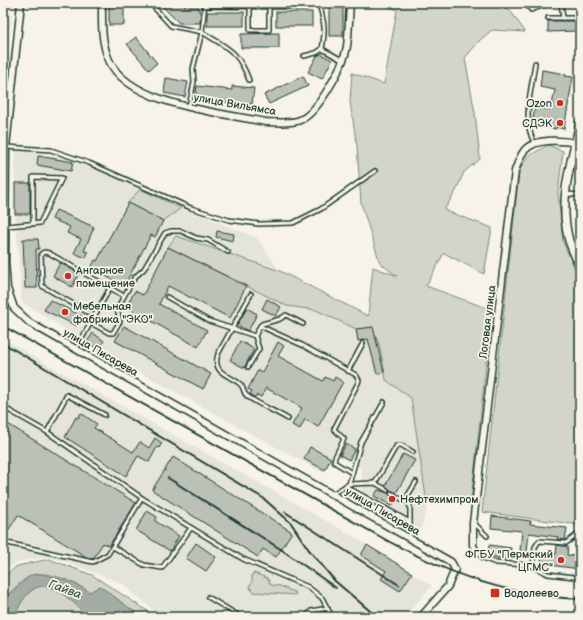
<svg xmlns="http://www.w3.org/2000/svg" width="583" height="620" font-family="'Balsamiq Sans',sans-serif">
<rect width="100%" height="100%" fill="#f7f3e8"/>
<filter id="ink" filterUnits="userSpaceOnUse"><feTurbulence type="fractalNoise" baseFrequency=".025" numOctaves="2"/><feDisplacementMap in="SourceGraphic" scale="8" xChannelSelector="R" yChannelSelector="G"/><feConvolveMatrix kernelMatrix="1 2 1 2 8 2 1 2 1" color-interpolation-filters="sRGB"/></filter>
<g filter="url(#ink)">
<g fill="#e5e4d9">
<polygon points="3,13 12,14 5,76 3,76"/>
<polygon points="15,149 75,160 181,208 256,237 280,271 368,317 380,347 386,380 411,398 428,507 420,530 363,500 361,468 333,453 323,473 90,345 22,302 15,214"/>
<polygon points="3,339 346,532 432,586 404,617 167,617 159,615 123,584 64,561 47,557 33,559 18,562 3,571"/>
</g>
<g fill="#d3d5ca" stroke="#79897f">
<polygon points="381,3 496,3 510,10 525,32 492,30 480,40 465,58 475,113 480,159 464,172 456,191 444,210 492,228 484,274 444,253 426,286 492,310 471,502 426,497 411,398 386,380 380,347 372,328 356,329 316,310 287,306 168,247 176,236 280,271 368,316 373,267 397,276 380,263 361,203 357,146 350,102 352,73 384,84 397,10"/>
<polygon points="548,145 563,151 558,193 563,242 580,281 580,525 482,512 519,172 527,157"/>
<polygon points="140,189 181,208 163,221 128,203"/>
<path d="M49,559L92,575L157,617H141L100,586L90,592C75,583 50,570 32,575C24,578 10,593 3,599V577L17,566Z"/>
<polygon points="254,573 267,578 271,585 280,586 296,593 295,595 253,592 249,586 252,583 252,574"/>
<path d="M40,586C59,585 76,603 87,617H14C20,604 26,591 40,586Z"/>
</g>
<path fill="#a4ada3" stroke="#6f8077" d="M42,574L69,581L90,592L100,586L141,617H87C80,608 73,602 64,595C38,575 25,592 14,617H3V599L31,575Z"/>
<g fill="#bbc1b6" stroke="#1f3d34">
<rect x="109" y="3" width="15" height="22"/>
<polygon points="159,3 181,3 185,7 199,7 199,12 201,12 200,23 179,23"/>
<rect x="329" y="4" width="14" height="32"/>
<rect x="207" y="12" width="37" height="14"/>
<rect x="276" y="12" width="36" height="14"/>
<polygon points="548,21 576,21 577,31 548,32"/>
<polygon points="279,33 279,48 241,48 241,34"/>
<polygon points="136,37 157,63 149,70 127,44"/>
<polygon points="321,54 332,60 322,79 308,72 317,56"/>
<polygon points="542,70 566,74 565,76 573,77 564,129 556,127 556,129 532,125 535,107 551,110 555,90 540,87"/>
<polygon points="303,76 308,86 269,104 264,95"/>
<polygon points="166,78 188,82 185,97 164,93"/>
<polygon points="197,86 232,90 232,86 254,88 252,104 222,102 222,104 195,100"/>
<polygon points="38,156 73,162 71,171 37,165"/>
<rect x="15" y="183" width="15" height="31"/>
<polygon points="128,203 163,221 155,237 151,235 124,286 91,268 95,260 97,261"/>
<polygon points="56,210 94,227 84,251 88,252 86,258 74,253 81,239 67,233 70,227 52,219"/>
<polygon points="217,231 234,234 233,241 216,237"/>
<polygon points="23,239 38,239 39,249 36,249 37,288 25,288"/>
<polygon points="168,247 246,286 230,318 168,286 159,304 207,330 198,347 126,307 135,291 143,295"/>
<polygon points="60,263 79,273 72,287 53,276"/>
<polygon points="267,299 281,307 276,316 262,309"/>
<polygon points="50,300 82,316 77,326 44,310"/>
<polygon points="247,308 257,314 248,331 237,325"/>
<polygon points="124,326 211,374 203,389 115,341"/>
<polygon points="373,327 384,372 377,374 368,339 358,341 356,329"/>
<polygon points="93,333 104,341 98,349 87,342"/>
<polygon points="240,341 254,349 244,368 230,360"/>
<polygon points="278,342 284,346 278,356 323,381 325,377 333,381 335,377 343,382 318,427 305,419 300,429 292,425 302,408 266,388 261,397 257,395 255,397 250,394 252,391 248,389 258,370 262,372"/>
<polygon points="81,413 97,424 94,428 133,452 140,442 149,448 155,438 162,443 159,448 157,447 149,462 138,456 126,476 65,437 76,417 78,418"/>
<polygon points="3,421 136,503 109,546 103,543 93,559 88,558 18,515 6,534 3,532"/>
<polygon points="346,444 355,449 349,460 340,455"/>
<polygon points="310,447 331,458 325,470 304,459"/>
<polygon points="403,454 415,460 396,493 390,490 385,486"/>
<polygon points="173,457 292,532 276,557 263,549 258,557 152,490"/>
<polygon points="378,490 388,493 396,500 392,506 374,496"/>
<polygon points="147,511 157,517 155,521 179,536 170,551 136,530"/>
<polygon points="492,516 531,521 530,524 567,528 565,540 557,539 558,537 529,533 527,552 520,551 522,531 491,528"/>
<polygon points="196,543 216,557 206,571 186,558"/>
<polygon points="367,545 412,573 400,591 381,579 386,571 361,555"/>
<polygon points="489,545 511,548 510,560 487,556"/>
<polygon points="557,545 568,547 567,555 580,556 580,569 541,564 542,552 556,554"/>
</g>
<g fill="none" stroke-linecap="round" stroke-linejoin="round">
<g stroke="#1f3d34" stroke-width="6">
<g id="service">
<polyline points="150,3 171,26 202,32 193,69 194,82 189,106"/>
<path d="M205,3L202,32C227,48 238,50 249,80"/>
<path d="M319,3C324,23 326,27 322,49L342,60"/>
<polyline points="526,3 531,10 551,3"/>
<polyline points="561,3 563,18"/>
<polyline points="204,6 305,7 319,4"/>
<polyline points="250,6 250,30 269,30 269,6"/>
<polyline points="548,18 580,18"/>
<polyline points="304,56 316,53 322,49"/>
<polyline points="3,80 12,85"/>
<polyline points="3,85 11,90"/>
<path d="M535,144C521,121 532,89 535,63"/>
<polyline points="6,147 51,150 89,163 191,208 229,220 259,224 293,223 321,209 375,171"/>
<polyline points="566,194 580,195"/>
<polyline points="6,226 40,223 62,178 33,177 33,224"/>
<path d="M251,294L218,354C211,375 232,375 241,385C244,388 243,393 247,396C259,405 275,411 288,419"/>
<polyline points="167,297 209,321 255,336 260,326 302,345 356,375 359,380 358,383 334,429 344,439 335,457 334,462 352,473"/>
<polyline points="94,316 42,286 41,254 44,252 49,253 110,288"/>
<polyline points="91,323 109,333 113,333 120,321 117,309 124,296"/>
<polyline points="260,326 262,324 280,319 286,315 303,324"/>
<polyline points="76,349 110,288 124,296 135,277 144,269 165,233 171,231 181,231 196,238 208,240 228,252"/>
<polyline points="248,367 259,349 255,336"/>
<polyline points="348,371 363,343"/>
<polyline points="3,407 47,432 142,498 243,559 308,587 322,598 332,617"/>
<polyline points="47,432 67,395 105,415"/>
<polyline points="375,483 397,445 401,445 413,452"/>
<polyline points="349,484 361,442 384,402"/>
<polyline points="345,486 410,522"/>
<polyline points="391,493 410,504 410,538"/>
<polyline points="332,494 349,484 375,483 387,490"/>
<polyline points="405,500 416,482"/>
<polyline points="474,523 487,536"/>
<polyline points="3,542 93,562 108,554 142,498"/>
<polyline points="113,547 144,565 162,568 191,528"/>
<polyline points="475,550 483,558 496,563 530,565 548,574 574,577"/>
<polyline points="533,566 535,547 539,541 566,543 577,535"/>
<polyline points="208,597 241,617"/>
<polyline points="307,617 311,611 328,608"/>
</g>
</g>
<g stroke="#1f3d34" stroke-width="9">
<g id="minor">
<polyline points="21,3 6,147 5,261 7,288 14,308 30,323 451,562 455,569 448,586 421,617"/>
<path d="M102,3C102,23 101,42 109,60C128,105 223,113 266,122C277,122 290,124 300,120C318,113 344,65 347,46C349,32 349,17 350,3"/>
<path d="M475,550L473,545V523L515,171C517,165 520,156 524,151C535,137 565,140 580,144"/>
</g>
</g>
<g stroke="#1f3d34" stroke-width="10">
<path id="tertiary" d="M580,123C571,162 558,200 569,241C572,249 576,258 580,266"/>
</g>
<use href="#service" stroke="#f7f3e8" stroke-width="3"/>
<use href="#minor" stroke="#f7f3e8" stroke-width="6"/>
<use href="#tertiary" stroke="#f7f3e8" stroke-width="7"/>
<g stroke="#1f3d34" stroke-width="2">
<path d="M3,326L388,541C454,576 505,595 580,599"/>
<polyline points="3,343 263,498 291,523 309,550 335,581 377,617"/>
<polyline points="168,478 282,550 336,588"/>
<polyline points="285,512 399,585"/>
</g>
</g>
</g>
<g fill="#c8321e" stroke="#f7f3e8" stroke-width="1.5">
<circle cx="560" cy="103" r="4"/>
<circle cx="560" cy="123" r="4"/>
<circle cx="68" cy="276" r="4"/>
<circle cx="65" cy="312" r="4"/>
<circle cx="392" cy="499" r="4"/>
<circle cx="561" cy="560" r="4"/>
<rect x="490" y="588" width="10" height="10" rx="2"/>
</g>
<g text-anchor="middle" stroke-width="3.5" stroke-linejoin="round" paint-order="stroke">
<g font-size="11" fill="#1f3d34" stroke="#f7f3e8" text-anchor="start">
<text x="552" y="107" text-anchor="end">Ozon</text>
<text x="552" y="127" text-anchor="end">СДЭК</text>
<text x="76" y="274">Ангарное<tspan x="76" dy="13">помещение</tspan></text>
<text x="73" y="310">Мебельная<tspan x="73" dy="13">фабрика "ЭКО"</tspan></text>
<text x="400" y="503">Нефтехимпром</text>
<text x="553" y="558" text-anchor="end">ФГБУ "Пермский<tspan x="553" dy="13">ЦГМС"</tspan></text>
<text x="504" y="597">Водолеево</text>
</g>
<g font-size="11" fill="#1f3d34" stroke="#f7f3e8">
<text transform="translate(235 104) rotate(10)" y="4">улица Вильямса</text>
<text transform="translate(487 322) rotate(-83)" y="4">Логовая улица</text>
<text transform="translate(101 352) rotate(30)" y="4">улица Писарева</text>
<text transform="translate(383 511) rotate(30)" y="4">улица Писарева</text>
</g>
<g font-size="12" font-style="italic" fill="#405950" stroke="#f7f3e8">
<text transform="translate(65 589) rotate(20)" y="4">Гайва</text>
</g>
</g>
<rect width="583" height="620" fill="none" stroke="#f7f3e8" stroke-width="16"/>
<rect x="8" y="8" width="567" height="604" fill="none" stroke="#1f3d34" stroke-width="1.5" filter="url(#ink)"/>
</svg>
